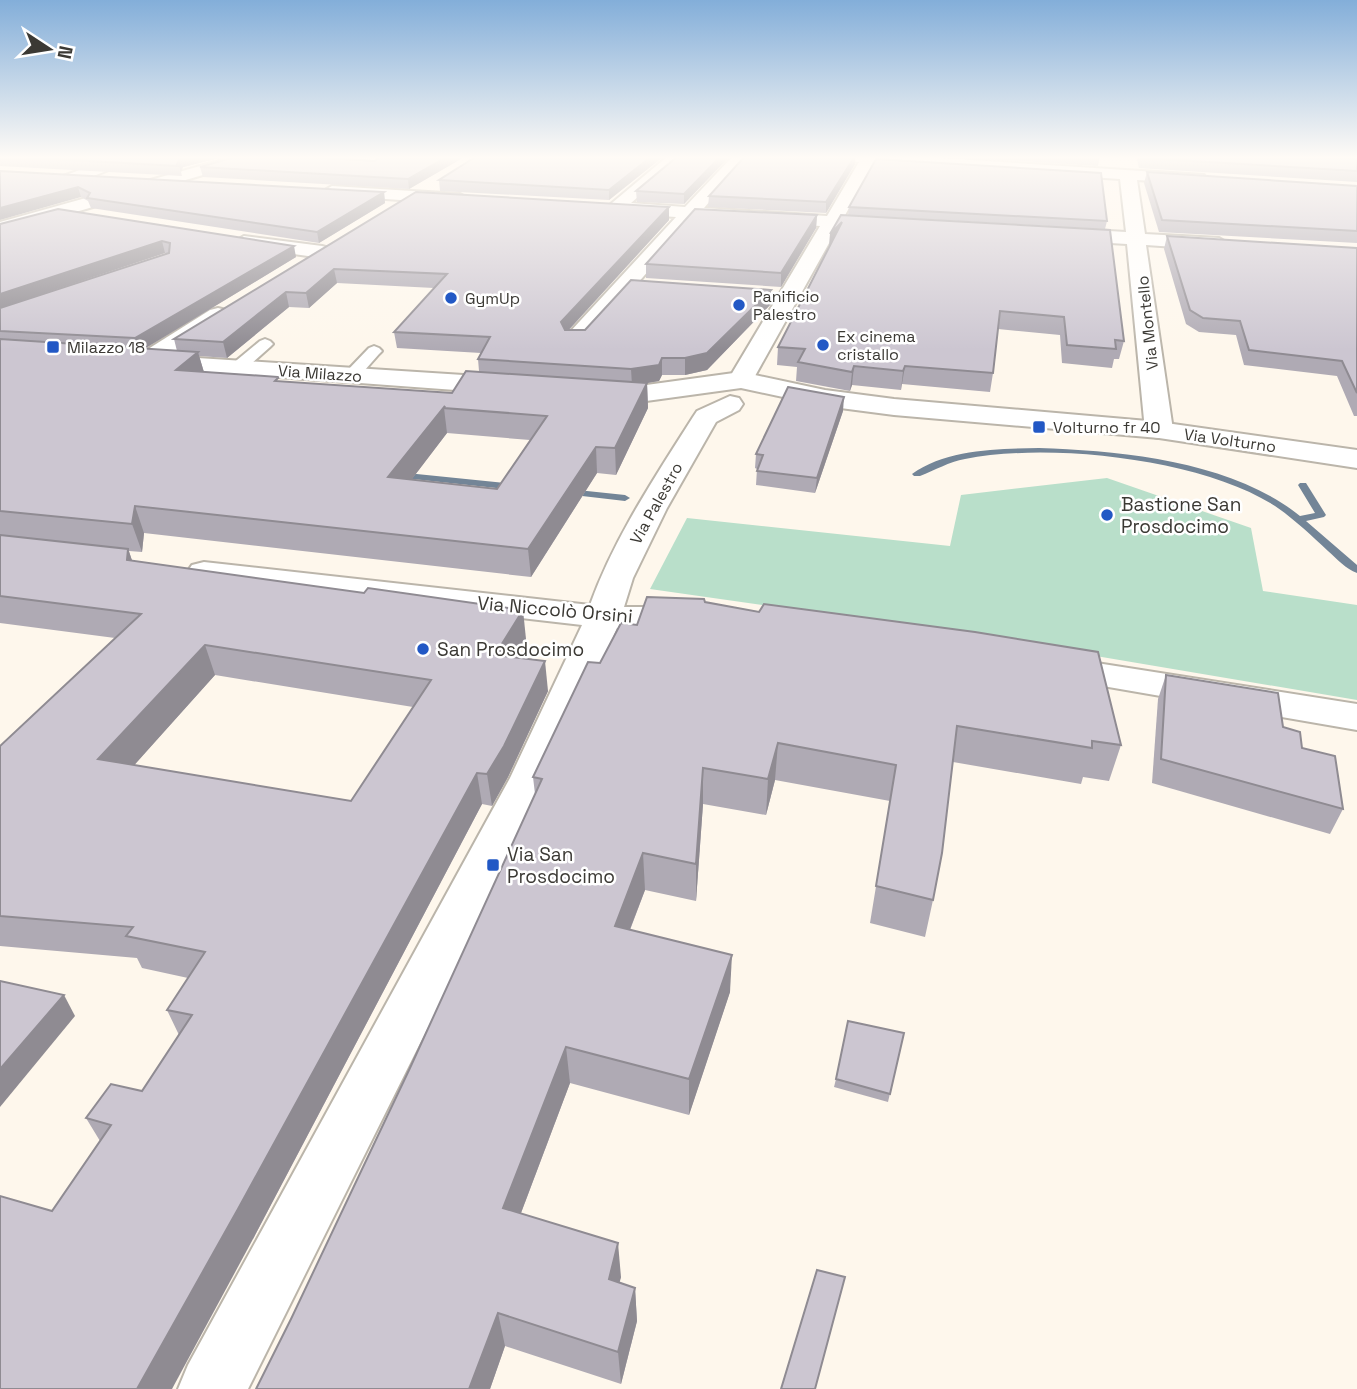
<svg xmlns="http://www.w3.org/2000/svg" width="1357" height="1389" font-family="'Space Grotesk',sans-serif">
<rect width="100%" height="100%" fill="#fef7ec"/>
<polygon fill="#b9dfca" points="1107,478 1251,528 1263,591 1357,605 1357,700 972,635 650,589 687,518 950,546 961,495"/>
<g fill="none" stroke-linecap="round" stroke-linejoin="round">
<g fill="#738597" fill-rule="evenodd">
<path d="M1039,448C1123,451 1232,461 1300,516L1315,513L1298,485L1300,483H1306L1326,515L1324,517L1306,521L1357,565V573C1346,569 1337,559 1328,551C1311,535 1294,519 1275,506C1202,459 1050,442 965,459C949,462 935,470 920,476H914L912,474C947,449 998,449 1039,448Z"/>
<polygon points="397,472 515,484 520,487 515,490 394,477 392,475"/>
<polygon points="568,489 625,495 630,498 625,501 565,494 565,490"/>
</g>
<g stroke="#bbb5aa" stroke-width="4">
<g id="lane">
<polygon points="265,339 270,341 273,344 270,347 243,371 231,371 229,368 231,365 260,341"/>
<polygon points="374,346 379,348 382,351 379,354 357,379 345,379 343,376 345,373 369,348"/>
</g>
</g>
<g stroke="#bbb5aa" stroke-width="4">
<g id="street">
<polygon points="118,156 139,156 137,159 37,198 31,199 22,194 25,190"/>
<polygon points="236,156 260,156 258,159 0,234 0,222"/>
<polygon points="668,156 685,156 631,203 685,207 733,156 749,156 704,208 827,216 859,162 835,159 833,156 908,156 1204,175 1206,179 1198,184 1137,180 1145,234 1219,238 1229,244 1219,250 1146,245 1173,430 1169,436 1159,438 1149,436 1145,430 1127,244 1059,240 1050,234 1059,228 1126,232 1120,179 874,163 844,217 890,219 899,225 890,231 838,227 750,385 741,388 732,385 728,380 820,226 695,218 584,344 568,344 564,339 568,334 676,217 615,213 606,208"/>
<polygon points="332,186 460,194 469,199 460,204 326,195 323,191"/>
<polygon points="244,236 322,246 329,248 332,252 329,256 322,258 237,246 234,242"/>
<polygon points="218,308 226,310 229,315 226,320 155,366 146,368 137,366 134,361 137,356 210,310"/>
<path d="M730,396L739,398L743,404L739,410L716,422L667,508L633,578L624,607H691L703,611L709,618L703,625L691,629L617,628L552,778L248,1389H178L188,1365L510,778L582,625L204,582L192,579L187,572L192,565L204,562L590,605C614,538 655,477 693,417L697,411Z"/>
<polygon points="1052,656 1357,704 1357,730 1039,675 1033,667 1039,659"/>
</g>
</g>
<g stroke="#bbb5aa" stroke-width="4">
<g id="secondary">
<polygon points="151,355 510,378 519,381 523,386 519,391 510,394 142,367 139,362 142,357"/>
<polygon points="741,372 825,390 894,399 1159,422 1357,450 1357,468 1159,438 894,415 825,406 741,388 639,402 630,399 626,394 630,389 639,386"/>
</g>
</g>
<use href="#lane" fill="#fff" fill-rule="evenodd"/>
<use href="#street" fill="#fff" fill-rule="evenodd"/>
<use href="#secondary" fill="#fff" fill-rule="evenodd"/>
</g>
<g fill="#afaab4" fill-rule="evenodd">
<polygon points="0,156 227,156 183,167 181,172 182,176 0,166"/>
<polygon points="367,156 466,156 409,189 203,177 200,167 374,161 378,158"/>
<polygon points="477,156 664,156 609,200 440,191 439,180"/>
<polygon points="678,156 730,156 684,204 637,202 636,191"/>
<polygon points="940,156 1100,156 1098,166"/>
<polygon points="1136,156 1357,156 1357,182 1139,168"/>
<polygon points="855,164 826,213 708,207 709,196"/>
<polygon points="0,171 384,192 385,203 319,243 91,208 88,201 81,197"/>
<polygon points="1147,172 1357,186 1357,243 1159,232 1144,183"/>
<path d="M416,192L669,220L569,330H585L771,290V304L707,370L685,375H662L659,381L647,383L648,408L616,475L597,473L531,577L144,533L142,552L129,551L132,561L526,639L515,657L548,691L508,777L492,806L482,804L253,1239L52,1211L100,1141L86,1118L142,1091L179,1035L167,1010L188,978L142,968L137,958L0,946V746L115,638L0,623V308L167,253H165L0,308L58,209L296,257L144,349L177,351L174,339ZM337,283L434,288L394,332L397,348L481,353L478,359L479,371L452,393L280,382L204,372L199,356L227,358L289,307L309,308ZM447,433L530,440L497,489L411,480ZM215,675L413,707L351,801L134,765Z"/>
<polygon points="849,207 1107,221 1105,229 848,215"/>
<polygon points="817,215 816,228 781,287 646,278 646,264"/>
<polygon points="841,215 1124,341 1119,359 1114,359 1112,368 1062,363 1060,335 998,329 993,373 990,392 902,384 901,390 852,385 850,391 796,381 797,367 777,365 778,347 829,248 830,234"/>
<polygon points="1167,236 1357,248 1357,416 1354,416 1337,376 1244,365 1236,335 1199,332 1186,324 1164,249"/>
<polygon points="843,411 815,493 756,485 757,469 755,468 756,454"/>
<polygon points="705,602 1121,745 1109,781 1083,777 1081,784 953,762 933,900 925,937 870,923 890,801 775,780 766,815 703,804 696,901 645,890 630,930 730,992 689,1115 570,1083 521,1213 621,1277 619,1282 635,1288 637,1321 621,1384 505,1346 490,1389 256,1389 291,1319 410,1068 535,794 533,777 600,663 637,625"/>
<polygon points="1166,675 1283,727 1343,809 1330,834 1152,783 1158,699"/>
<polygon points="904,1033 888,1102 834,1087 836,1079"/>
</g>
<g fill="#8f8b92">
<polygon points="188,156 227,156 183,167 181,172 179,166 177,164 181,158"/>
<polygon points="448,156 466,156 409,189 408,179"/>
<polygon points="652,156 664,156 609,200 609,190"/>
<polygon points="721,156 730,156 684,204 684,194"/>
<polygon points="855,156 855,164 826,213 826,202"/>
<polygon points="78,187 81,197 0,220 0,208"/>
<polygon points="384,192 385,203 319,243 317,232"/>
<polygon points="669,207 669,220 562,337 561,322"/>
<polygon points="817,215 816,228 781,287 781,273"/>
<polygon points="842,222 829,249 830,234"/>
<polygon points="162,241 165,253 0,308 0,294"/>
<polygon points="294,246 296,257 139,352 135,338"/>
<polygon points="334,269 337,283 309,308 306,293"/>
<polygon points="771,290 771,304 707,370 685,375 685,358"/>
<polygon points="286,292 289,307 227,358 223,342"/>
<polygon points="198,352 205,376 176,370"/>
<polygon points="662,358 662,375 659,381 647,383 648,408 616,475 615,448 632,385 631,369"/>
<polygon points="854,366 852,385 850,391 852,372"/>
<polygon points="905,366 901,390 903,371"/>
<polygon points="844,397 843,411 815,493 817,478"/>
<polygon points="444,408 447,433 393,504 388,477"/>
<polygon points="596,447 597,473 531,577 528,549"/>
<polygon points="135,506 144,533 142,552 132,524"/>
<polygon points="128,549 138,577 127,560"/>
<polygon points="523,610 526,639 499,685 495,655"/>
<polygon points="205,645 215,675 112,790 98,759"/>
<polygon points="545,661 548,691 508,777 492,806 487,774"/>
<polygon points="778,743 775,780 766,815 768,779"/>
<polygon points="703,768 703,804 696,901 696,864"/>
<polygon points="477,773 482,804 253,1239 172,1389 137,1389"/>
<polygon points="643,853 645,890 617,963 615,926"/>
<polygon points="732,955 730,992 689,1115 689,1079"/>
<polygon points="64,995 75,1016 0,1107 0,1069"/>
<polygon points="566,1047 570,1083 510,1242 503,1208"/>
<polygon points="618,1243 621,1277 612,1312 609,1279"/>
<polygon points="635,1288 637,1321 621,1384 618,1352"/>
<polygon points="498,1313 505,1346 490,1389 469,1389"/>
</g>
<g fill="#ccc6d1" stroke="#8f8b92" stroke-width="2" fill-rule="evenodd">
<polygon points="0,156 188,156 181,158 177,164 179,166"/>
<polygon points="238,156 295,156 374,161 382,156 448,156 408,179 200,167"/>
<polygon points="477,156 652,156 609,190 439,180"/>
<polygon points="678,156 721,156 684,194 636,191"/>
<polygon points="745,156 855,156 826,202 709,196"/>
<polygon points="1141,156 1357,156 1357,171 1142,158"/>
<polygon points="876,159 1101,173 1107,221 849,207"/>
<polygon points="0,171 384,192 317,232 87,198 90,193 78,187 0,208"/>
<polygon points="1147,172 1357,186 1357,231 1162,220"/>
<polygon points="416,192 669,207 561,322 565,330 585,330 631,280 771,290 707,353 685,358 662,358 659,365 631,369 478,359 490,337 394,332 447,274 334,269 306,293 286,292 223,342 174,339"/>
<polygon points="58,209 294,246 135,338 0,331 0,308 169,253 170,243 162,241 0,294 0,224"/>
<polygon points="695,209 817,215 781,273 646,264"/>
<polygon points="841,215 1110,230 1124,341 1115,340 1116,349 1067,345 1064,317 1000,311 993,373 905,366 903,371 854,366 852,372 798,362 805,349 778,347 842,222 830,234"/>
<polygon points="1167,236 1357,248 1357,393 1342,361 1249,350 1240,321 1203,318 1190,310"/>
<path d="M0,339L198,352L176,370L279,377L275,381L452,393L466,371L647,383L615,448L596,447L528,549L135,506L132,524L0,511ZM445,406L444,408L547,416L497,489L388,477Z"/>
<polygon points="788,387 844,397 817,478 757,471 763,455 756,454"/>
<path d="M0,535L128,549L127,560L364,593L368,588L523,610L495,655L545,661L504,746L487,774L477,773L238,1209L137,1389H0V1196L52,1211L111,1125L86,1118L111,1084L142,1091L192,1015L167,1010L205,952L126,936L133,927L0,916V746L141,614L0,596ZM205,645L431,680L351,801L98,759Z"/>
<polygon points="647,597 704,599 705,602 759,612 764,604 975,632 1098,652 1121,745 1092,741 1092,748 957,726 942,853 933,900 876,886 896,765 778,743 768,779 703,768 696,864 643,853 615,926 732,955 689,1079 566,1047 503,1208 618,1243 609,1279 635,1288 618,1352 498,1313 469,1389 256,1389 291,1319 410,1068 542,779 533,777 588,662 600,663 621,623 637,625"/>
<polygon points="1166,675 1278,693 1283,727 1300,732 1302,748 1335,756 1343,809 1161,759"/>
<polygon points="0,981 64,995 0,1069"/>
<polygon points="848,1021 904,1033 890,1094 836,1079"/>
<polygon points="817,1270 845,1277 815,1389 781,1389"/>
</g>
<linearGradient id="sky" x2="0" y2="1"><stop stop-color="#83aed9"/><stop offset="0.45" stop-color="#fffbf6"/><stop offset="1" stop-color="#fffbf6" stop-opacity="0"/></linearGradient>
<rect width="1357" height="350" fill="url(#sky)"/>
<g fill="#2258c5" stroke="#fff" stroke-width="2.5">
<circle cx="451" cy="298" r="7"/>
<circle cx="739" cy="305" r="7"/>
<circle cx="823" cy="345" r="7"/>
<rect x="46" y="340" width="14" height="14" rx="3.5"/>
<rect x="1032" y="420" width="14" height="14" rx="3.5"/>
<circle cx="1107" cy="515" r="7"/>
<circle cx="423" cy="649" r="7"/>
<rect x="486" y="858" width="14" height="14" rx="3.5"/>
</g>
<g text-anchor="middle" stroke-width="5" stroke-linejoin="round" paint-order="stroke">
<g font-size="16" fill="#3b3934" stroke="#fff" text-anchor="start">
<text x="753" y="302">Panificio<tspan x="753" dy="18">Palestro</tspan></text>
<text x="465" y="304">GymUp</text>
<text x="837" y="342">Ex cinema<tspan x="837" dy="18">cristallo</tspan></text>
<text x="67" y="353">Milazzo 18</text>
<text x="1053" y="433">Volturno fr 40</text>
</g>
<g font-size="16" fill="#3b3934" stroke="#fff">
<text transform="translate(1147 323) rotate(-96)" y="6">Via Montello</text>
<text transform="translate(320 373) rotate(4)" y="6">Via Milazzo</text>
<text transform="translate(1230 440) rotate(8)" y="6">Via Volturno</text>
<text transform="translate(656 503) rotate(-61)" y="6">Via Palestro</text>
</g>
<g font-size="19" fill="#3b3934" stroke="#fff" text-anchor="start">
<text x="1121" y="511">Bastione San<tspan x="1121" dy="22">Prosdocimo</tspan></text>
<text x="437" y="656">San Prosdocimo</text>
<text x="507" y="861">Via San<tspan x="507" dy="22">Prosdocimo</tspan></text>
</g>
<g font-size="19" fill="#3b3934" stroke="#fff">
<text transform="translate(555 609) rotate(5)" y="7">Via Niccolò Orsini</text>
</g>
</g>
<g transform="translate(49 49) rotate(102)" stroke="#ffffff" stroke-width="5" paint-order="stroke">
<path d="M0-5L12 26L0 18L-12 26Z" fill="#3b3934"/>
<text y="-10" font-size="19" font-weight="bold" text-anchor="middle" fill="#3b3934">N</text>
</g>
</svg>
